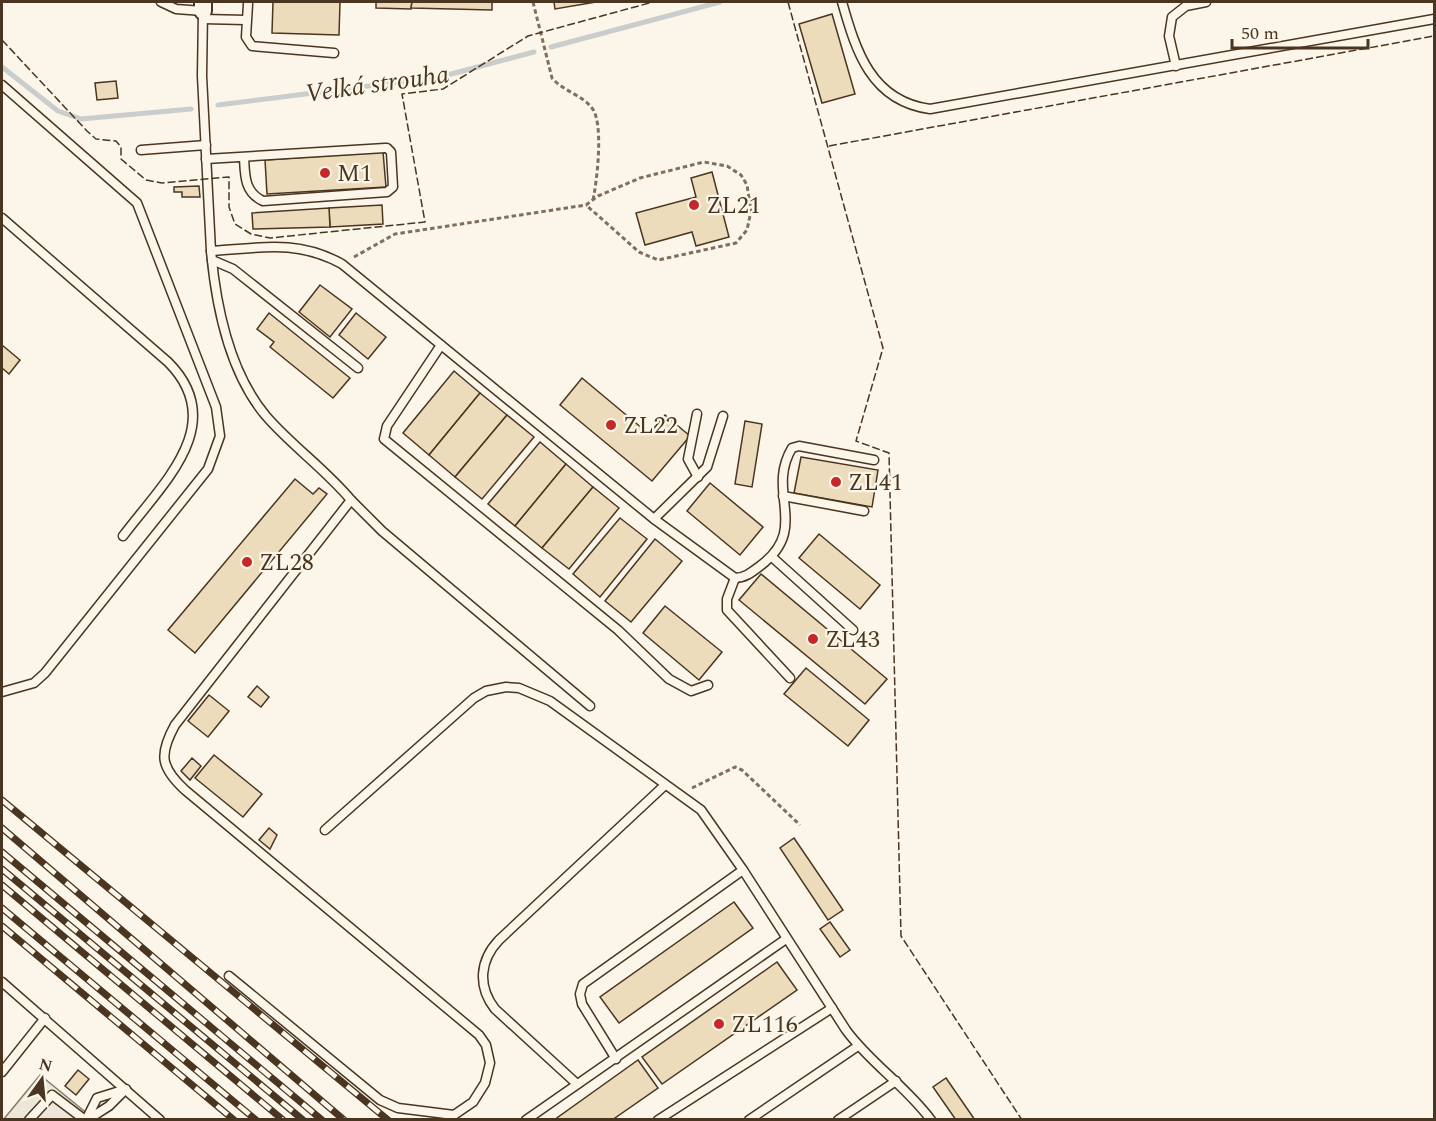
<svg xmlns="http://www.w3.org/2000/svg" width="1436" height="1121" font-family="Spectral,serif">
<rect width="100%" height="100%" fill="#fbf6e9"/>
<polygon fill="#ede7d9" stroke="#887966" stroke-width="1.5" points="40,1075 94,1119 3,1120"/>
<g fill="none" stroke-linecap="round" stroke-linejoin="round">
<g stroke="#c9cecd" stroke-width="5">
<polyline points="551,47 720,2"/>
<polyline points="2,67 58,111 81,119 191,109"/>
<polyline points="218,105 440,77 534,52"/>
</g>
</g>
<g fill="#ecdcbc" stroke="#4a3520" stroke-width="1.5">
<polygon points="273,2 340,2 339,35 272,33"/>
<polygon points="376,2 412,2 411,9 376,8"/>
<polygon points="412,2 492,2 492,10 411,8"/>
<polygon points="554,2 596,2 555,9"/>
<polygon points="832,14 855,94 822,103 799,24"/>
<polygon points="116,81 118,98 97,100 95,83"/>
<polygon points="383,152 386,187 267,194 265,160"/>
<polygon points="712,172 729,237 696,246 692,232 645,245 636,213 696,197 691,178"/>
<polygon points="199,186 200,197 182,197 182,192 174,192 174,187"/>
<polygon points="382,205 383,224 330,227 329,208"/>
<polygon points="329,208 330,227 253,229 252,213"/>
<polygon points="320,285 352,309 330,337 299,312"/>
<polygon points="269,313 350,378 333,398 270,347 274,342 257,329"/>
<polygon points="356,313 386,337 368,359 339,335"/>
<polygon points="2,345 20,360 9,374 2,368"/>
<polygon points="454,371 480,393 429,455 403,433"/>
<polygon points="582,378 649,434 665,415 690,436 652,481 560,405"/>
<polygon points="480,393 507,415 455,477 429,455"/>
<polygon points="507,415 534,437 482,499 455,477"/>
<polygon points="745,421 762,424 752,487 735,484"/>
<polygon points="540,442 566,464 515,526 488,504"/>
<polygon points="801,457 878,470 872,507 794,493"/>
<polygon points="566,464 593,487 542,548 515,526"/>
<polygon points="295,479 313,494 319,488 327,494 195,653 168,630"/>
<polygon points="710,483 763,527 740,555 687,511"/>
<polygon points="593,487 619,508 569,569 542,548"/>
<polygon points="620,518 647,539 600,597 573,574"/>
<polygon points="819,534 880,585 860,609 799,558"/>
<polygon points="655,539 682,561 631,622 605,601"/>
<polygon points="761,574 887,679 865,704 739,600"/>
<polygon points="665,606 722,652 699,680 643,633"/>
<polygon points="806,668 869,720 848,746 784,694"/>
<polygon points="257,686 269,697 261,707 248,697"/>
<polygon points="209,695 229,711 208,737 188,721"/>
<polygon points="214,755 262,794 243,817 195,778"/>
<polygon points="192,758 201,766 190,780 181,771"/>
<polygon points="269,828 277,835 270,849 259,840"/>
<polygon points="794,838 843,910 828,920 780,848"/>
<polygon points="734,902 753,928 619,1023 600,997"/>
<polygon points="830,922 850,950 840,957 820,929"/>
<polygon points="777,962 797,990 662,1084 642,1057"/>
<polygon points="638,1060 658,1088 612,1120 554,1120"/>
<polygon points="78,1070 89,1079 76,1095 65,1086"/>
<polygon points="946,1078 975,1120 956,1120 933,1087"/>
</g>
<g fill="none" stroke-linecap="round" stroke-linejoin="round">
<g stroke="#4a3520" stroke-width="11">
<g id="lane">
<path d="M161,2L176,9L203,11L202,76L211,251C259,248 297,239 342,264L654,519L735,578C745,578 752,572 760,566C811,528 765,493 792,448L799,446L874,460"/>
<path d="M842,2C856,51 871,101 930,109L1434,19"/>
<polyline points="248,4 246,37 252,46 334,53"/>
<polyline points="203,19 246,20"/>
<polyline points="1176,66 1169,36 1172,17 1186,6 1206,2"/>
<polyline points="2,85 137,203 216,407 220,436 208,469 45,673 34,683 2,692"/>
<polyline points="141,150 206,145"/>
<path d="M206,159L385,148H387L391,152L393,187L387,192L263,201C244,192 245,175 244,157"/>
<path d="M2,218L168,362C230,424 162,484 123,536"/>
<path d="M211,251C216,306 229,372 266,416C292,446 325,469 351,500L175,725C159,754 160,767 185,790L479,1035L486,1045L490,1063L485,1083L473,1102L454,1115L398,1108L380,1100L229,976"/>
<polyline points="212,260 233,269 358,368"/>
<polyline points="441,345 387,426 384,439 618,630 669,679 691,691 708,685"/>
<polyline points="697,414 688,459 698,477"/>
<polyline points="783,496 864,511"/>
<polyline points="351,500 382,531 590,706"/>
<polyline points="654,519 707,467 723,416"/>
<polyline points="772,557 853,630"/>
<polyline points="735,578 727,599 727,610 790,678"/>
<path d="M325,830L474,698L486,691L506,687L519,688L550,701L701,810L743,870L846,1030C870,1063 906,1086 931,1120"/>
<polyline points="2,982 160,1120"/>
<polyline points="616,1059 582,1004 580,994 583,984 743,870"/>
<polyline points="2,1072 45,1018"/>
<path d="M577,1084L495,1009C477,986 480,960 499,940L665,785"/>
<polyline points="29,1120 52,1095 85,1120"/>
<polyline points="86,1120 97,1098 126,1089 109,1106 87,1120"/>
<polyline points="526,1120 786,939"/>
<polyline points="658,1120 832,1008"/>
<polyline points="749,1120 858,1046"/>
<polyline points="838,1120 896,1081"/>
</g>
</g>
<g stroke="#4a3520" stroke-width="20">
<polyline id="street" points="203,11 203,2"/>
</g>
<g stroke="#7f6f5c" stroke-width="3" stroke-dasharray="4.5 3" stroke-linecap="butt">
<path d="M533,2L552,78C563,91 582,95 592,108C604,123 597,181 593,200"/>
<polyline points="354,257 395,234 586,205 598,196 640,178 704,162 727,166 741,175 747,185 751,211 747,230 736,243 658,260 639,252 586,205"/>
<polyline points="692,788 735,767 742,770 800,825"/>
</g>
<use href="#lane" stroke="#fbf6e9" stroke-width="8"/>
<use href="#street" stroke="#fbf6e9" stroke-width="16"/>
<g stroke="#4a3520" stroke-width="7">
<g id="rail">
<polyline points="2,800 388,1120"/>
<polyline points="2,828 344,1120"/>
<polyline points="2,852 322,1120"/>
<polyline points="2,869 303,1120"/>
<polyline points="2,885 283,1120"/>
<polyline points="2,908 256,1120"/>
<polyline points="2,926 234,1120"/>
</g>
</g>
<use href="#rail" stroke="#fbf6e9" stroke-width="4.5" stroke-dasharray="14" stroke-linecap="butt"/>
<g stroke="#4a3520" stroke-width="1.5" stroke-dasharray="8 3" stroke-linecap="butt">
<polyline points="788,2 883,348 856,441 889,453 901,936 1022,1120"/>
<polyline points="2,40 87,131 96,139 116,141 121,147 121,159 146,180 162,183 229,177 229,207 235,224 251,234 270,238 425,222 402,94 443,89 528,36 653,2"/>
<polyline points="829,146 1434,36"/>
</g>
</g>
<g fill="#c62828" stroke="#fbf6e9" stroke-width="2">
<circle cx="325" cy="173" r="6"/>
<circle cx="694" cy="205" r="6"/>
<circle cx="611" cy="425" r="6"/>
<circle cx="836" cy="482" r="6"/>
<circle cx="247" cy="562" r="6"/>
<circle cx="813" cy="639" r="6"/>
<circle cx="719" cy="1024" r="6"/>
</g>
<g text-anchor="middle" stroke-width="4.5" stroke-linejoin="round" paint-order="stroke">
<g font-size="24" fill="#4a3520" stroke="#fbf6e9" text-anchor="start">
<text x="337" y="181">M1</text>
<text x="706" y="213">ZL21</text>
<text x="623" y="433">ZL22</text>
<text x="848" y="490">ZL41</text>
<text x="259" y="570">ZL28</text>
<text x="825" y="647">ZL43</text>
<text x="731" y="1032">ZL116</text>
</g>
<g font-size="26" font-style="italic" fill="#4a3520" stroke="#fbf6e9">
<text transform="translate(377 83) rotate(-8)" y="9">Velká strouha</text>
</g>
</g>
<rect width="1436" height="1121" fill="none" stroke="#4a3520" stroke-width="6"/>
<g transform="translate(42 1079) rotate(15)" stroke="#fbf6e9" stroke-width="4.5" paint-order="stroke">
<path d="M0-4.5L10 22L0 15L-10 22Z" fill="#4a3520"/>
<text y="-9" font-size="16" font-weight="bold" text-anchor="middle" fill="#4a3520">N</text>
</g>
<path d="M1232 39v9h136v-9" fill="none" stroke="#4a3520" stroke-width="3"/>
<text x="1241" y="39" font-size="18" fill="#4a3520" stroke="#fbf6e9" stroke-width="4.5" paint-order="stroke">50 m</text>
</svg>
